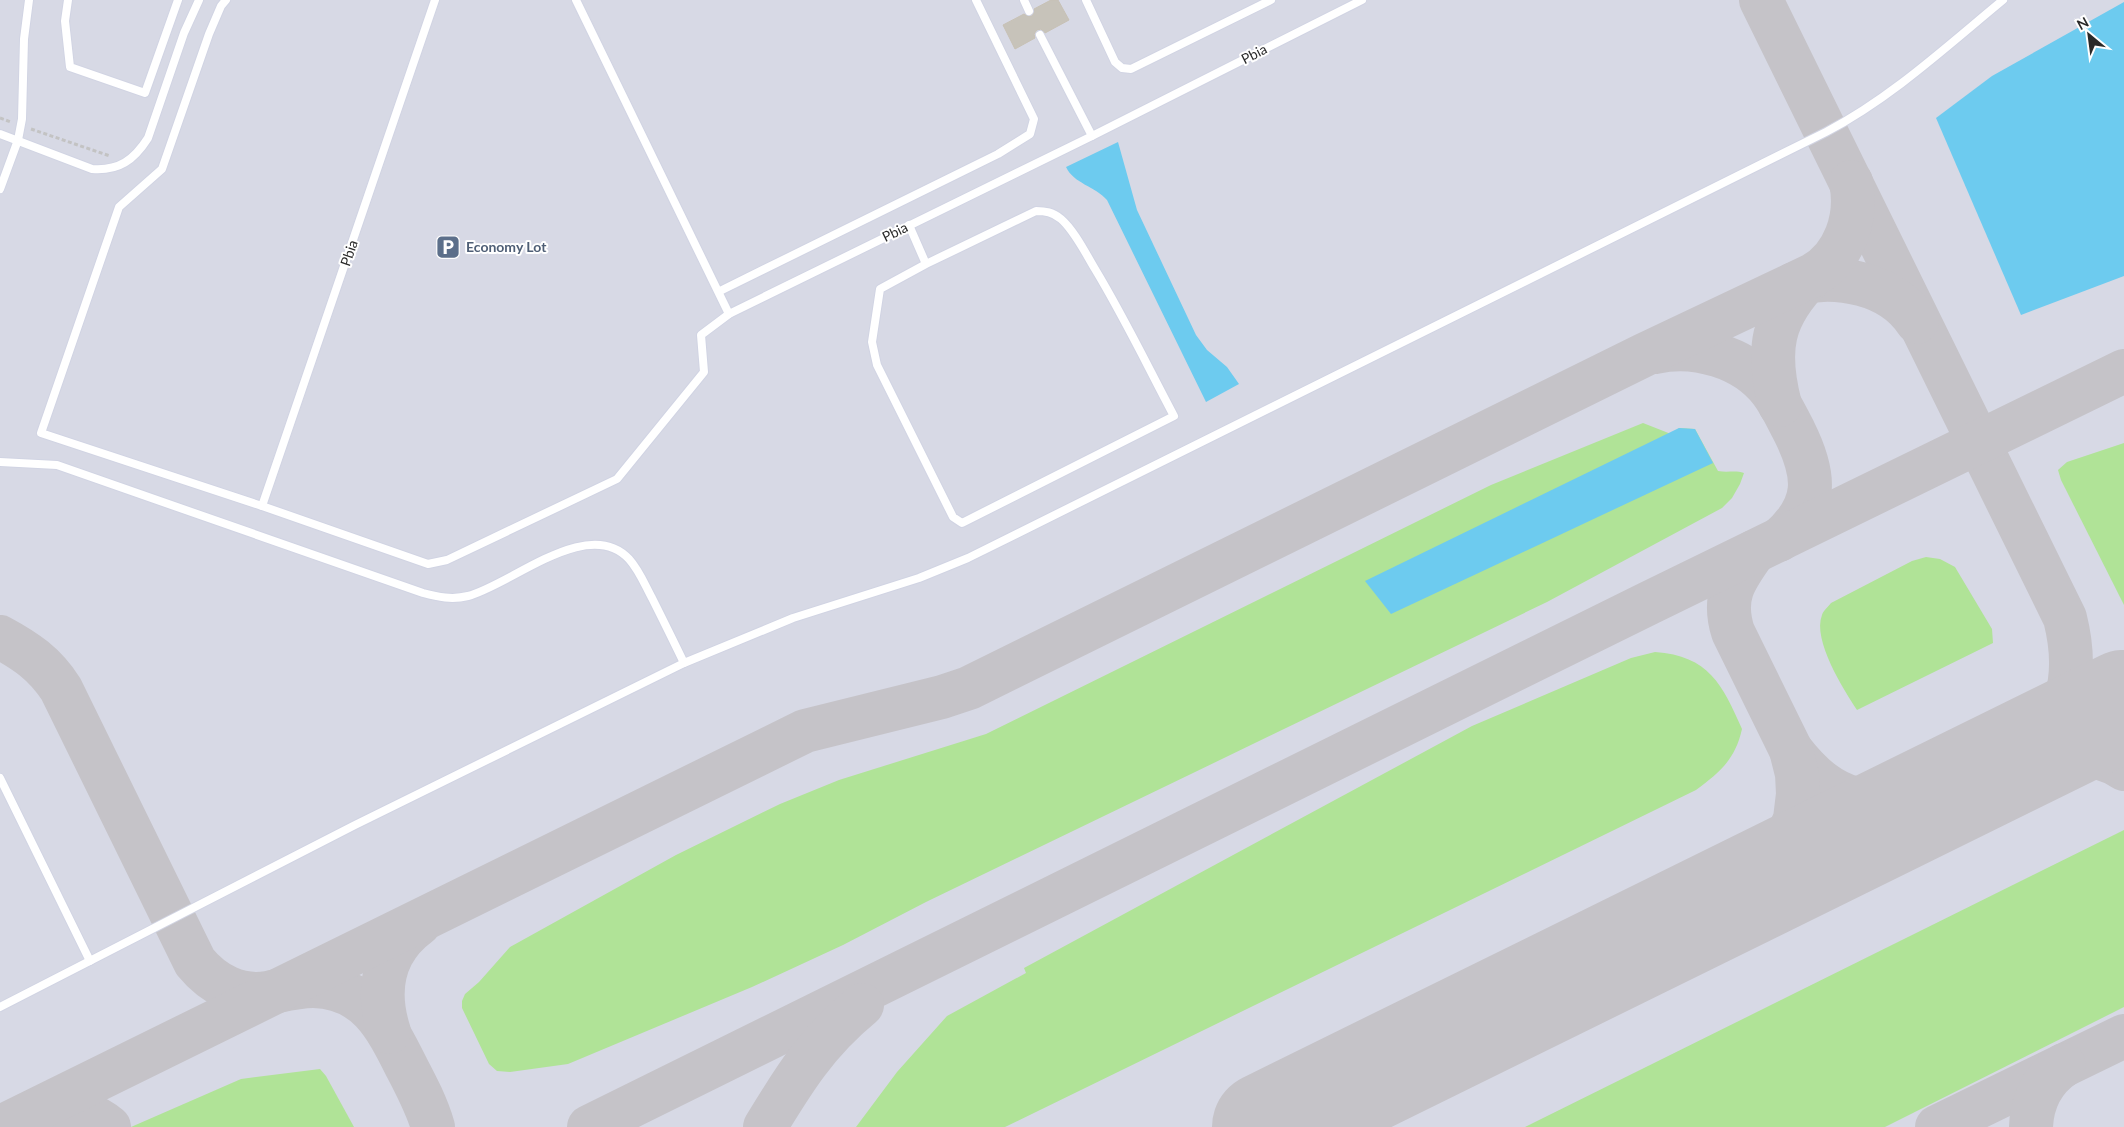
<svg xmlns="http://www.w3.org/2000/svg" width="2124" height="1127" font-family="Lato,sans-serif">
<rect width="100%" height="100%" fill="#ece5dc"/>
<rect fill="#d7d9e5" x="0" y="0" width="2124" height="1127"/>
<g fill="#b0e397">
<path d="M1643,423L1671,434L1679,428L1695,429L1718,471C1728,473 1735,470 1744,473L1740,484L1732,498L1722,508L1547,602L926,902L843,945L752,987L568,1064L510,1072L497,1071L489,1064L462,1008V1001L465,994L479,982L510,947L676,855L780,804L839,780L986,734L1491,485Z"/>
<polygon points="2124,443 2124,605 2061,480 2058,470 2067,462"/>
<path d="M1926,557L1940,559L1955,567L1992,629L1993,643L1857,710C1844,690 1812,640 1822,615C1823,611 1828,607 1831,603L1912,561Z"/>
<path d="M1655,652C1709,656 1722,684 1742,729C1735,760 1720,772 1696,790L1005,1127H856L897,1072L947,1016L1026,973L1024,968L1472,726L1631,658Z"/>
<polygon points="2124,830 2124,1007 1885,1127 1525,1127"/>
<polygon points="320,1069 326,1076 354,1127 131,1127 241,1079"/>
</g>
<g fill="#6dcbef">
<polygon points="2124,2 2124,276 2021,315 1936,118 1992,76"/>
<path d="M1118,142L1137,210L1196,335L1207,350L1227,367L1239,384L1206,402L1107,200C1096,187 1073,183 1066,167Z"/>
<polygon points="1679,428 1695,429 1713,463 1391,614 1365,581"/>
</g>
<g fill="none" stroke-linecap="round" stroke-linejoin="round">
<g stroke="#c5c3c8" stroke-width="44">
<path d="M1761,0L2065,618C2076,662 2074,710 2038,743C2029,751 2016,757 2005,763"/>
<path d="M1794,284C1836,273 1892,283 1917,322"/>
<path d="M1655,352C1695,343 1745,357 1771,391C1781,404 1787,418 1794,431C1816,475 1819,505 1779,540"/>
<path d="M1780,405C1766,350 1771,317 1812,276"/>
<path d="M0,637C26,651 45,664 61,689L195,962C213,984 239,998 268,993C283,990 298,986 313,986C367,987 386,1026 407,1068C417,1087 427,1106 433,1127"/>
<path d="M1791,750C1835,807 1868,806 1935,798"/>
<path d="M2009,763C2046,757 2091,746 2124,769"/>
<path d="M1732,898L1765,871L1782,850L1795,819L1798,794L1797,774L1791,750L1733,632C1722,597 1734,580 1754,552"/>
<path d="M389,1032C376,991 382,951 419,924"/>
<path d="M35,1111C63,1106 87,1109 109,1127"/>
<path d="M1,1127L805,731L942,697L969,688L1644,355L1813,275C1845,257 1858,217 1851,182"/>
<polyline points="589,1127 1649,603 2124,371"/>
<path d="M765,1127C794,1079 817,1042 862,1005"/>
<polyline points="1937,1127 2124,1036"/>
<path d="M2031,1127C2032,1101 2042,1080 2064,1065"/>
</g>
<polyline stroke="#c5c3c8" stroke-width="110" points="1267,1127 2124,705"/>
</g>
<polygon fill="#c7c3ba" stroke="#c7c1b5" points="1051,0 1058,0 1069,20 1045,33 1041,29 1037,30 1034,34 1035,38 1015,49 1003,25 1024,14 1028,16 1032,16 1034,9"/>
<g fill="none" stroke-linecap="round" stroke-linejoin="round">
<g stroke="#d1d4e3" stroke-width="10">
<g id="lane">
<polyline points="68,0 65,21 70,67 145,93 178,0"/>
<polyline points="226,0 221,6 209,34 162,169 119,207 41,433 262,506 428,564 447,560 617,479 704,372 701,335 729,314 1092,136 1362,0"/>
<polyline points="576,0 729,314"/>
<polyline points="1024,0 1029,11"/>
<polyline points="1086,0 1115,62 1122,68 1131,69 1271,0"/>
<polyline points="1040,35 1092,136"/>
<path d="M0,134L92,169C119,171 134,160 148,138L184,33L199,0"/>
<polyline points="0,189 18,140 22,119 24,39 29,0"/>
<path d="M909,225L926,264L880,289L872,342L877,365L953,517L962,523L1174,416C1148,367 1124,317 1095,269C1086,254 1074,230 1061,219C1053,212 1045,211 1036,211L926,264"/>
<polyline points="720,291 998,154 1030,134 1034,119 976,0"/>
<path d="M0,462L57,465L423,593C438,597 452,600 468,596C511,585 588,515 629,559C639,570 645,585 652,598C663,620 674,642 684,663"/>
<polyline points="262,506 435,0"/>
<polyline points="0,778 90,961"/>
<path d="M0,1007L355,825L684,663L793,618L919,578L968,558L1826,132C1891,98 1946,47 2003,0"/>
</g>
</g>
<g stroke="#c3c3c3" stroke-width="3" stroke-dasharray="4 2.5" stroke-linecap="butt">
<polyline points="0,118 11,122"/>
<polyline points="31,129 110,156"/>
</g>
<use href="#lane" stroke="#fff" stroke-width="8"/>
</g>
<defs>
<g id="parking-square" transform="scale(1.25)"><rect x="-9" y="-9" width="18" height="18" rx="4" fill="#5c6f8a" stroke="#fff"/><path d="M-3.5-5.5H1a3.5 3.5 0 0 1 0 7H-1V5.5H-3.5ZM-1-3.4V-.6H.8a1.4 1.4 0 0 0 0-2.8Z" fill="#fff"/></g>
</defs>
<g fill-rule="evenodd">
<use href="#parking-square" x="448" y="247"/>
</g>
<g text-anchor="middle" stroke-width="4" stroke-linejoin="round" paint-order="stroke">
<g font-size="14" fill="#2a2a2a" stroke="#fff">
<text transform="translate(1254 54) rotate(-27)" y="5">Pbia</text>
<text transform="translate(895 232) rotate(-26)" y="5">Pbia</text>
<text transform="translate(349 253) rotate(-71)" y="5">Pbia</text>
</g>
<g font-size="14" font-weight="bold" fill="#4e5e75" stroke="#fff" text-anchor="start">
<text x="466" y="252">Economy Lot</text>
</g>
</g>
<g transform="translate(2089 35) rotate(331)" stroke="#ffffff" stroke-width="4" paint-order="stroke">
<path d="M0-4L9 19L0 12L-9 19Z" fill="#2a2a2a"/>
<text y="-8" font-size="14" font-weight="bold" text-anchor="middle" fill="#2a2a2a">N</text>
</g>
</svg>
